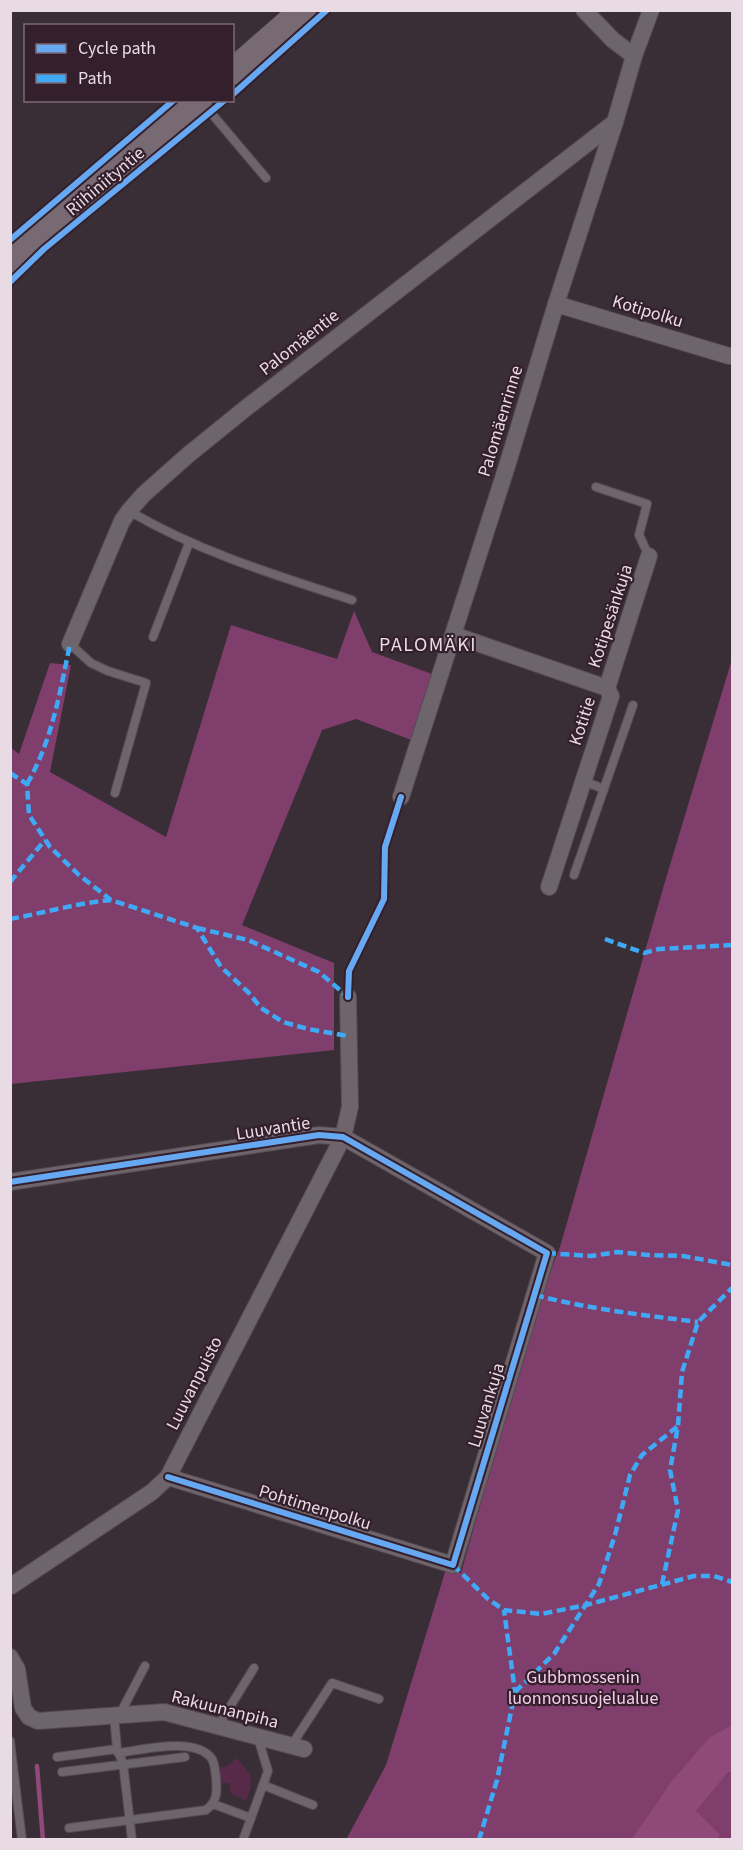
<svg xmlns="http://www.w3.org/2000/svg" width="743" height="1850" font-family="'Source Sans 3',sans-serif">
<rect width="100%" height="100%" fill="#392e36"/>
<polygon fill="#572a4a" points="237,1758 251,1776 250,1790 246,1801 229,1792 231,1786 229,1783 218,1783 217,1767 226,1767"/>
<g fill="#803e6c">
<polygon points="354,611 372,652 432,674 414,741 356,719 322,730 242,925 334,963 334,1050 11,1084 10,747 19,754 50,663 71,665 50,772 166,837 231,625 337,659"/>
<polygon points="732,659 732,1839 346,1840 386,1765 446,1569 461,1573 537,1305 560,1247 664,885"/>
</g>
<polygon fill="#8f4a7a" points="732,1725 732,1772 728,1772 696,1811 720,1835 717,1839 632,1839 672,1781 709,1738"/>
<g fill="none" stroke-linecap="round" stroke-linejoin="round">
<polyline stroke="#8f4a7a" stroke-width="4.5" points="37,1766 43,1840"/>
<g stroke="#544a51" stroke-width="10">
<g id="service">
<polyline points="201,101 266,178"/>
<polyline points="596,487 647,504 639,535 649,556"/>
<path d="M129,511C199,552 275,575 352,600"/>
<polyline points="153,637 189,543"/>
<polyline points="70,644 91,663 108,671 146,683 115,793"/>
<polyline points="583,781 604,789"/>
<polyline points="574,875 633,705"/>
<polyline points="120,1714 145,1666"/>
<polyline points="114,1715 117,1749 123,1763 132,1840"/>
<polyline points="218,1726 254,1668"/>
<polyline points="10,1741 22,1840"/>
<polyline points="291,1746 332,1683 379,1699"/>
<polyline points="57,1757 117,1749"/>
<polyline points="62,1772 185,1757"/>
<polyline points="263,1785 313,1805"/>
<polyline points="213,1804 251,1818"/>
<path d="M69,1828L206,1810C218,1801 217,1791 216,1777C215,1771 215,1765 212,1759C196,1736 142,1750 118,1753"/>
<polyline points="243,1840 268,1771 258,1738"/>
</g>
</g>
<g stroke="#544a51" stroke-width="18">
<g id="minor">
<polyline points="584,10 613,40 634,56"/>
<polyline points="556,304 729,356"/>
<polyline points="454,635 607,688 611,696 549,887"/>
<polyline points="70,644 122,521 129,511 144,494 188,455 246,408 615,122"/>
<polyline points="607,688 649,556"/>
<polyline points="401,797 507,466 556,304 615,122 634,56 651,10"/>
<polyline points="10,1182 319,1135 343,1137 547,1253 453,1565 168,1477"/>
<polyline points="11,1586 152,1492 168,1477 343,1137 350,1107 348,997"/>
<polyline points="10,1657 17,1669 23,1708 29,1717 38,1721 164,1712 304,1749"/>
</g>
</g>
<g stroke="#544a51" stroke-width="27">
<g id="primary">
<polyline points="232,72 303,10"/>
<polyline points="10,262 199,100"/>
</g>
</g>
<use href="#service" stroke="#6e646b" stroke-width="8"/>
<use href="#minor" stroke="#6e646b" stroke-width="16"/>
<use href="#primary" stroke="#776a73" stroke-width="26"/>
<g stroke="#3fa9f5" stroke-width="4.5" stroke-dasharray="9 4.5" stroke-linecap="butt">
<polyline points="10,773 27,784 29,815 50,847 79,875 111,900 197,928 221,967 248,992 261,1008 283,1022 308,1029 348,1036"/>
<path d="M27,784C52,741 60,692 70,644"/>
<polyline points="10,882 45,840"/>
<path d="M10,919C44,913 77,903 111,900"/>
<polyline points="197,928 248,940 319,972 348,997"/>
<polyline points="605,939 644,953 659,949 732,945"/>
<polyline points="547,1253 591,1256 618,1252 648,1255 683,1256 732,1265"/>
<path d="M535,1295C588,1309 643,1315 698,1322"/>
<polyline points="453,1565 488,1599 504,1610 541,1614 586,1605 694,1576 714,1576 732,1582"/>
<polyline points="662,1584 678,1510 670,1470 678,1426 682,1372 698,1322 732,1288"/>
<polyline points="515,1692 554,1654 599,1584 615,1535 630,1475 642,1455 678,1426"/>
<polyline points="479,1840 497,1780 515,1692 504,1610"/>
</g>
<g stroke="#341f2d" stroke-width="10">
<g id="cycleway">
<polyline points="232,95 327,10"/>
<polyline points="10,240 174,100"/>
<polyline points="10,282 44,249 225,100"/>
<polyline points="348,997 349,971 384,899 385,847 401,797"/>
<polyline points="10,1182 319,1135 343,1137 547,1253 453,1565 168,1477"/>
</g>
</g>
<use href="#cycleway" stroke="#66a8f1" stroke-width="6"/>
</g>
<g text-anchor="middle" stroke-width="4.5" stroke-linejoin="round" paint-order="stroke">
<g font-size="18" fill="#e9dbe3" stroke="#341f2d">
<text transform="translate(105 181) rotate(-40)" y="6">Riihiniityntie</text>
<text transform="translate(648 311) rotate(17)" y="6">Kotipolku</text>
<text transform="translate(299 342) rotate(-38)" y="6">Palomäentie</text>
<text transform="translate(500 421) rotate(-73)" y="6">Palomäenrinne</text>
<text transform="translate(610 616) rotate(-72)" y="6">Kotipesänkuja</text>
<text transform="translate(582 721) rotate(-72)" y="6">Kotitie</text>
<text transform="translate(273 1128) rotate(-9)" y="6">Luuvantie</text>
<text transform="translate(194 1383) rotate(-63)" y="6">Luuvanpuisto</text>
<text transform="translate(486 1405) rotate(-73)" y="6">Luuvankuja</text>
<text transform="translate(315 1507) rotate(17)" y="6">Pohtimenpolku</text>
<text transform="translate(225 1709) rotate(14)" y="6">Rakuunanpiha</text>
</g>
<g font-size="18" fill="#f7cce8" stroke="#341f2d">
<text x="583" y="1683">Gubbmossenin<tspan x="583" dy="21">luonnonsuojelualue</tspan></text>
</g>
<g font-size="20" letter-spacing="1.5" fill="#e9dbe3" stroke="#341f2d">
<text x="428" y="651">PALOMÄKI</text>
</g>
</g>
<rect width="743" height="1850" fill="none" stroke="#e9dbe3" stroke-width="24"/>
<rect x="24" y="24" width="210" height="78" fill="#341f2d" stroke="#7c6a76" stroke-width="1.5"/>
<rect x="36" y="44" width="30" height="9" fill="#66a8f1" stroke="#7c6a76" stroke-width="1.5"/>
<text x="78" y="54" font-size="18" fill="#e9dbe3">Cycle path</text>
<rect x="36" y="74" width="30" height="9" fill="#3fa9f5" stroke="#7c6a76" stroke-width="1.5"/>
<text x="78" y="84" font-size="18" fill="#e9dbe3">Path</text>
</svg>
